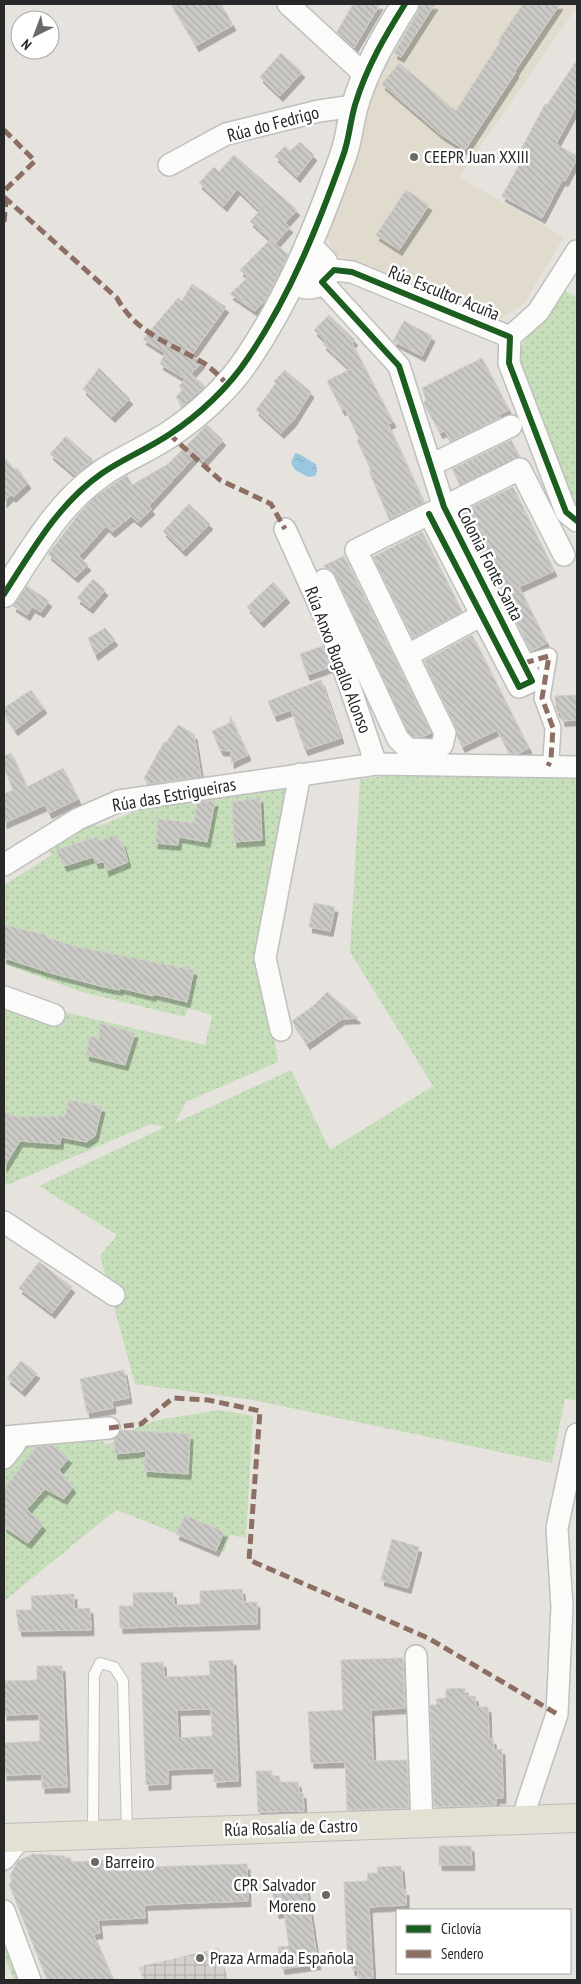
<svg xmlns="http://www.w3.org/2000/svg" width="581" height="1984" font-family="'PT Sans Narrow',sans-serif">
<defs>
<pattern id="green-dots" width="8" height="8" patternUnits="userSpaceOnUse" patternTransform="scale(1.25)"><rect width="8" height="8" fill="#c6deba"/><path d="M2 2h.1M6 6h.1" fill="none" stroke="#aabea0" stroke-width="1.8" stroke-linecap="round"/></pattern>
<pattern id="plaza-grid" width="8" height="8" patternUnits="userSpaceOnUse" patternTransform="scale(1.25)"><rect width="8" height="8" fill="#d4d1cc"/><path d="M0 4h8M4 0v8" fill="none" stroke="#b6b3af"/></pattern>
<pattern id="water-ripples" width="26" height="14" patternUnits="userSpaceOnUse" patternTransform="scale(1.25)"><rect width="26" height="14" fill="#9ac6df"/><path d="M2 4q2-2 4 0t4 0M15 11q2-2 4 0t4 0" fill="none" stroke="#85aabf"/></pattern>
<pattern id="building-back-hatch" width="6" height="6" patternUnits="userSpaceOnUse" patternTransform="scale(1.25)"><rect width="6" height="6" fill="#cbc9c5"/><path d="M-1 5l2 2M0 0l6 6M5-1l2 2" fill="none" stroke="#aeada9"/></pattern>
<filter id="shadow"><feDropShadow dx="3" dy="5.5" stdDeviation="0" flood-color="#0004"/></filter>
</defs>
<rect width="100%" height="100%" fill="#e6e3de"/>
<polygon fill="#e0dbcd" points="419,4 577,4 577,7 459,177 564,237 523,305 502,318 335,255 327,235 361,137 371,83"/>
<g fill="url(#green-dots)">
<polygon points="563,290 577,297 577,521 509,363"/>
<polygon points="577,772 577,1400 565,1399 552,1463 253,1400 135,1384 100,1256 117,1235 39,1186 165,1127 151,1124 7,1185 4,1183 4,998 205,1045 212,1015 188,1008 185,1017 82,992 4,964 4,885 52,855 43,840 91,814 97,827 142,808 289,785 260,948 278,1062 186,1102 175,1123 291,1070 330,1150 433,1086 350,952 360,779 392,775"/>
<polygon points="219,1410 253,1416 246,1538 230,1535 224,1552 116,1510 4,1601 4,1472 29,1440 97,1434 105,1444 114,1443 133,1429 158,1420"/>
<polygon points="4,1948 12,1951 23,1980 14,1980 4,1955"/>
</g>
<polygon fill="url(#plaza-grid)" points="219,1948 228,1980 144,1980 138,1967"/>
<polygon fill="url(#water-ripples)" points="295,453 299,454 316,464 317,472 315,476 308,477 295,470 291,463"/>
<g fill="url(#building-back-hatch)" stroke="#d0ceca" fill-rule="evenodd" filter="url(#shadow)">
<polygon points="171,4 221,4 233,25 196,46"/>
<polygon points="353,4 380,4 354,48 337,32"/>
<polygon points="420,4 435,4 401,57 394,53 418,12"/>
<polygon points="523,4 560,4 515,71 516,72 465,150 440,134 382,84 399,63 456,111 500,42 498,41"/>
<polygon points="281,53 302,72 280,96 260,77"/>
<polygon points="577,60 577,105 556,144 577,156 577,159 565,181 562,180 542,218 502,196 523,158 518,155 545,104 547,105"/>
<polygon points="300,142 314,155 297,177 275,156 285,146 290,151"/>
<polygon points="234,155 297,210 285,223 290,227 275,244 250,221 260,211 237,189 224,206 199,183 214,167 219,172"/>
<polygon points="406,190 429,205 399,250 376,235"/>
<polygon points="270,240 288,254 265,301 255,311 230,294 248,277 240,270"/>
<polygon points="192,284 226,307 191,356 202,362 191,374 205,386 182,406 176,397 182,390 179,386 185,379 160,364 165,353 143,339 178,298 182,301"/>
<polygon points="329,315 355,340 352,343 393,422 388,424 424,503 389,519 369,471 371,470 357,440 359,439 345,409 342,410 327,381 350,369 323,344 326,341 314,330"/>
<polygon points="404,321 432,336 422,356 393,341"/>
<polygon points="482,358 509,410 499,415 501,417 451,441 444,431 440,433 424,404 424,402 426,400 422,388"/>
<polygon points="99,368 130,399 112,417 83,389"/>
<polygon points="285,370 311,392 293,421 281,433 256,410 276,383 274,381"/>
<polygon points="207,425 223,440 203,462 196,455 149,506 152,509 138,522 131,516 112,532 106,526 79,556 88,565 75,577 48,554 79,514 95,497 127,475 132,485 168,464"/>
<polygon points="66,436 93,460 75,475 50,454"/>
<polygon points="511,440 520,457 460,485 452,469"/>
<polygon points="4,457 14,469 17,468 28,483 13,497 11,495 4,502"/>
<polygon points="513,487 554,571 519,587 547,643 531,651 461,512"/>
<polygon points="189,504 210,524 183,551 163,531"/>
<polygon points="422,532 462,612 413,638 373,557"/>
<polygon points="344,556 431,733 422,737 413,737 408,732 335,575 331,570 323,566"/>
<polygon points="93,579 105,590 90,608 77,598"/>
<polygon points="273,582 287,597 261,622 247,607"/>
<polygon points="27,586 49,601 41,612 32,607 27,615 13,606"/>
<polygon points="105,628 115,640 95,655 88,638"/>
<polygon points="472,635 529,748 517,754 509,753 497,730 462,747 457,736 456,728 424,661"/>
<polygon points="323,646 330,667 307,675 300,654"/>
<polygon points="321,680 341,738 305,750 291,710 274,716 268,701"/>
<polygon points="31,690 44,708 15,730 4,714 4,708"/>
<polygon points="577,695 577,720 562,721 561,712 557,712 556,708 555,696"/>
<polygon points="230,716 248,755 231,763 231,751 220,750 212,731 230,723"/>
<polygon points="178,725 194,734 201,777 148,784 144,778 164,742 166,743"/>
<polygon points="11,753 27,787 63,768 78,799 49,813 45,805 4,823 4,794 13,790 4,768 4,756"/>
<polygon points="260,798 262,840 234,842 232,802"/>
<polygon points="215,801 207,842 179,837 178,845 155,843 158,819 194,823 197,802"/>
<polygon points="116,835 119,842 122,841 128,862 106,871 104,862 96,863 93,857 64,866 56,850 97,837 98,841"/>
<polygon points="314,903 335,907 330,931 309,927"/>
<polygon points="4,925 46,935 45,937 78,947 194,970 187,1002 154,994 153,996 120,988 120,990 104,987 54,974 4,958"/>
<polygon points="327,992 358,1018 342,1019 307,1044 292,1021 313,1006"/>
<polygon points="100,1023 135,1033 125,1065 86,1055 90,1036 99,1038"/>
<polygon points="69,1100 102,1107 95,1136 86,1142 61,1137 60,1144 20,1141 4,1167 4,1110 15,1117 65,1116"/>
<polygon points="39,1262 72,1287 52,1313 19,1288"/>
<polygon points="21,1361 37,1373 22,1391 7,1378"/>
<polygon points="124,1370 129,1398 112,1401 113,1408 87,1413 80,1379"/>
<polygon points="121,1430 190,1434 188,1474 144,1471 146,1451 115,1454 114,1439"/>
<polygon points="53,1445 69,1458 59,1470 73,1487 64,1499 45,1489 27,1509 43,1525 28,1543 4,1527 4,1489 36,1447"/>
<polygon points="185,1515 224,1532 216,1551 176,1534"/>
<polygon points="392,1539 419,1547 408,1588 381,1580"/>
<polygon points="242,1589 243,1602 257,1602 257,1624 120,1628 119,1606 133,1606 133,1593 173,1592 174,1605 200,1604 200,1591"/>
<polygon points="74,1594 74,1609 90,1608 91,1630 19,1631 16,1610 32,1610 31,1596"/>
<polygon points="403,1658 405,1708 371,1710 373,1761 407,1760 409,1808 347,1810 345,1762 311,1763 308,1712 343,1710 341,1660"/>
<path d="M233,1660L238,1781L214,1782V1768L179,1769L168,1770V1784L146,1785L141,1663L163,1662L164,1677L196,1676L210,1675L209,1661ZM211,1709L212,1736L178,1738L177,1710Z"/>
<polygon points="37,1666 62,1666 67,1787 42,1788 42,1774 4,1775 4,1743 40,1741 39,1714 4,1715 4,1681 37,1680"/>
<polygon points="465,1688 465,1696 475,1696 476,1707 488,1707 489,1739 493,1739 494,1750 502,1749 503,1798 496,1798 496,1805 434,1807 430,1705 437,1705 436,1699 446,1698 446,1689"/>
<polygon points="256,1771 272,1771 272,1776 279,1776 280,1782 298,1782 299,1793 303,1793 304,1811 258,1812"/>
<polygon points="439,1846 471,1846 472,1865 439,1865"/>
<polygon points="33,1854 65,1856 64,1858 71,1858 71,1862 142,1859 143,1867 247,1864 248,1901 144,1905 145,1918 98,1920 100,1933 93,1934 113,1980 47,1980 9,1884 12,1881 10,1876 18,1861"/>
<polygon points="401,1866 403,1890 406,1890 406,1905 369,1907 373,1978 358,1978 358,1970 352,1970 351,1951 347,1951 344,1882 367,1881 368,1873 378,1873 377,1867"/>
<polygon points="305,1879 318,1964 282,1969 278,1947 289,1946 284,1912 276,1913 271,1884"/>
</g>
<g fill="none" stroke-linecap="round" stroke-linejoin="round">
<g stroke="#c0bfbf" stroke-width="12">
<polyline id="service" points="93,1834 94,1675 100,1663 114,1667 123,1681 127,1833"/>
</g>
<g stroke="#c0bfbf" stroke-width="18">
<polyline id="pedestrian" points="524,663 549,656 542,698 553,728 551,759 548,766"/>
</g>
<g stroke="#c0bfbf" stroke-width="24">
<g id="minor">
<polyline points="288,4 365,75"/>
<polyline points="169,165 226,134 319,111 354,106"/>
<polyline points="510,337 538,312 577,251"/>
<polyline points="431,465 511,426"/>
<polyline points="429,514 519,687 532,681 444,507 399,366 322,282 334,270 352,272 510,337 509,363 566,512 577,521"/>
<polyline points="285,529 331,631 376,764"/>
<polyline points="324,580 398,739 408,749 436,750 442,745 445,733 356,550 520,469 564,555"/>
<polyline points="408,655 493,609"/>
<polyline points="4,865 78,819 119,801 376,764 577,767"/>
<polyline points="4,997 54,1015"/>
<polyline points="281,1030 265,958 300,774"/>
<polyline points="4,1222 114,1295"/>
<polyline points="4,1437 109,1428"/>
<polyline points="4,1458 15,1444"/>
<polyline points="416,1656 422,1824"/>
<polyline points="524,1820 527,1804 557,1714 562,1607 557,1528 577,1434"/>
<polyline points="4,1859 21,1837"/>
<polyline points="4,1911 30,1980"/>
</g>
</g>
<g stroke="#c0bfbf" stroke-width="29">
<g id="tertiary">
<path d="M293,280C303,287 311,287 322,282L324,262L308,246"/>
<path d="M4,594C32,551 58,504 101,474C122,459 148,449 170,434C199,415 229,387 248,358C290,296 318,226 343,156C349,140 350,122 355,105C366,68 385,36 405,4"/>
</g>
</g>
<g stroke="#bfbdbc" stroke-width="30">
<polyline id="primary" points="4,1838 577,1818"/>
</g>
<use href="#service" stroke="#fbfbfa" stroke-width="10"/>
<use href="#pedestrian" stroke="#fbfbfa" stroke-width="15"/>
<use href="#minor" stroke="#fbfbfa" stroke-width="21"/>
<use href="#tertiary" stroke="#fbfbfa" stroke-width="26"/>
<use href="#primary" stroke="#e3e1d4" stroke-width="28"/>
<g stroke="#8d6e63" stroke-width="5" stroke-dasharray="10 5" stroke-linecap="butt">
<polyline points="4,130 35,161 4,191"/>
<path d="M4,197L117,298C135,332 169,343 200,361C210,366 219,376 227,384"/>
<polyline points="4,222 6,200"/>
<polyline points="169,434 220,480 271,504 285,529"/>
<polyline points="524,663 549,656 542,698 553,728 551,759 548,766"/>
<polyline points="109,1428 141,1424 173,1398 208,1400 260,1411 249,1560 428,1638 557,1714"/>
</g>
<g stroke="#fff" stroke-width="9">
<g id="cycleway">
<polyline points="429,514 519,687 532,681 444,507 399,366 322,282 334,270 352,272 510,337 509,363 566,512 577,521"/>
<path d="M4,594C32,551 58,504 101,474C122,459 148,449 170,434C199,415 229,387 248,358C290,296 318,226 343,156C349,140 350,122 355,105C366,68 385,36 405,4"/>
</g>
</g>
<use href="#cycleway" stroke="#1b5e20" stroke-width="6"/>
</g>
<g fill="#6a6968" stroke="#fff" stroke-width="2">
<circle cx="414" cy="157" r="5"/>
<circle cx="95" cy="1862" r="5"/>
<circle cx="326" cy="1895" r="5"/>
<circle cx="200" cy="1958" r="5"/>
</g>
<g text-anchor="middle" stroke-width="5" stroke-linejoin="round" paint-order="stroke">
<g font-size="18" fill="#282828" stroke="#fff">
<text transform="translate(273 124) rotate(-15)" y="6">Rúa do Fedrigo</text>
<text transform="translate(444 293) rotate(22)" y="6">Rúa Escultor Acuña</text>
<text transform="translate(490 564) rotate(63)" y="6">Colonia Fonte Santa</text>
<text transform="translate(338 660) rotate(69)" y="6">Rúa Anxo Bugallo Alonso</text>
<text transform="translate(174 795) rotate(-10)" y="6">Rúa das Estrigueiras</text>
<text transform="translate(291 1828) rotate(-2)" y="6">Rúa Rosalía de Castro</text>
</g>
<g font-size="18" fill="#282828" stroke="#fff" text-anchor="start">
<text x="424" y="163">CEEPR Juan XXIII</text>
<text x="105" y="1868">Barreiro</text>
<text x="316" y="1891" text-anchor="end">CPR Salvador<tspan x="316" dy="21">Moreno</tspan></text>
<text x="210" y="1964">Praza Armada Española</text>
</g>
</g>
<rect width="581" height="1984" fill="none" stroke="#282828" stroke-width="10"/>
<rect x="396" y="1909" width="175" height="65" fill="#ffffff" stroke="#a9a9a9"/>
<rect x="406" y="1925" width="25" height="8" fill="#1b5e20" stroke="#a9a9a9"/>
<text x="441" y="1934" font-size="15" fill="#282828">Ciclovía</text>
<rect x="406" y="1950" width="25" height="8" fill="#8d6e63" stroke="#a9a9a9"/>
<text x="441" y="1959" font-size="15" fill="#282828">Sendero</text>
<g transform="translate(35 35) rotate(222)"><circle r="24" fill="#ffffff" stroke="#a9a9a9"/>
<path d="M0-4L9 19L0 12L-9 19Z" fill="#6a6968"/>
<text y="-8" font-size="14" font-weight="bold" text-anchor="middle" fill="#282828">N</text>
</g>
</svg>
